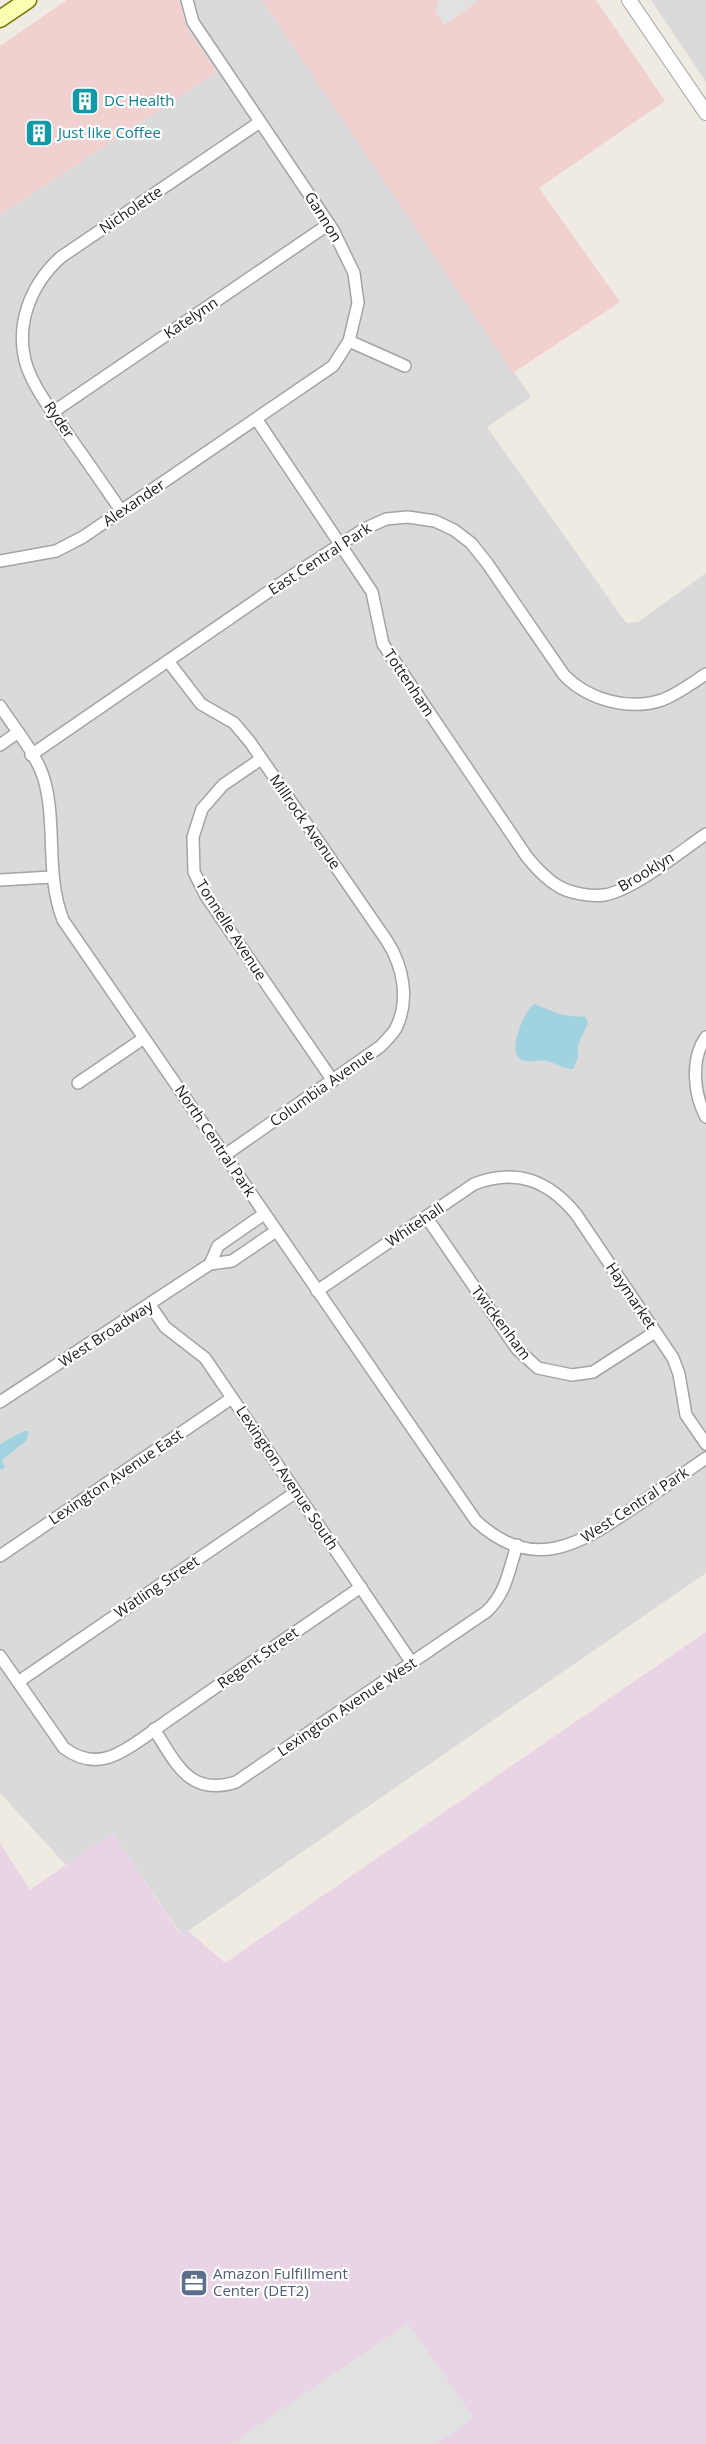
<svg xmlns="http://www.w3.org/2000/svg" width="706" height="2444" font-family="'Open Sans',sans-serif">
<rect width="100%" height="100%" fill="#efeae2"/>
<g fill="#dbdada">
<polygon points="179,0 262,0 531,397 487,427 624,620 627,623 638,622 706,573 706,1573 182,1935 112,1833 66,1865 0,1793 0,215 217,72 188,31"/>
<polygon points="651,0 706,0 706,82"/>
</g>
<g fill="#f1d1d0">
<polygon points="67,0 179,0 188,31 217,72 0,215 0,46"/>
<polygon points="262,0 596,0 665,101 539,188 620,302 513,373"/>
</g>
<polygon fill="#e9d4e5" points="706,1632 706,2444 0,2444 0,1843 30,1890 112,1833 181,1935 188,1931 225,1963"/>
<g fill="#e1e1e1">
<polygon points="438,0 480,0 444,25 435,10 438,7"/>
<polygon points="408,2323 474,2418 436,2444 231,2444"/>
</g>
<g fill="#a0d3df">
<path d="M534,1004L562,1015L586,1017L588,1023L578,1045V1057L573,1069C563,1069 556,1063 547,1061C538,1059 528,1064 520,1059C507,1050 524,1012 534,1004Z"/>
<polygon points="24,1431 29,1431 26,1441 2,1460 5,1468 0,1469 0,1444"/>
</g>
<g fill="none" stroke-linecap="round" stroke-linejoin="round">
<g stroke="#a4a4a4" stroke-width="14">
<g id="minor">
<polyline points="349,341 405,366"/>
<polyline points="53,412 329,224"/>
<path d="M257,420L372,592L383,644L527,857C536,868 546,879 558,886C569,893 591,897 604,895C632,891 681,851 706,834"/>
<path d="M122,512C104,486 87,461 69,436C55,415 36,392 27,367C14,326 30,285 61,257L260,122"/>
<polyline points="0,561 56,551 83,537 333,366 349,341 358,303 354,273 333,230 193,22 187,0"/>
<path d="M168,661L201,704L234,723L250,742L387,941C403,966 410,1000 396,1028C393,1034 386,1040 381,1046L225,1155"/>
<path d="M0,706C15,729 36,753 44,779C57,824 45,874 63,920L476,1521C534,1574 580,1544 633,1508C658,1491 682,1475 706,1458"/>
<polyline points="0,745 17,733"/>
<path d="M31,755L287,579L364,529L386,519L408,517L435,521L454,530L471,543L487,563L564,675C588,700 629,711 662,700C678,694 692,683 706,674"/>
<polyline points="261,759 223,785 202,809 193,837 194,872 206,896 333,1081"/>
<polyline points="0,880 52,877"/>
<path d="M706,1037C690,1059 694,1095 706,1117"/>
<polyline points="78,1083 144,1038"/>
<polyline points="427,1218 517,1349 538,1368 572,1375 593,1372 655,1332"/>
<polyline points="210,1264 218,1246 264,1214"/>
<path d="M317,1291L474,1184C516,1168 548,1180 576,1214L673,1358L679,1374L686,1415L706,1444"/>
<polyline points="150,1305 165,1327 205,1358 412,1663"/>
<polyline points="0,1402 210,1264 232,1261 276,1231"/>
<polyline points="0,1556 232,1398"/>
<path d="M0,1656L64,1748C76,1757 90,1762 106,1758C127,1753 161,1724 180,1712C240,1670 301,1628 361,1587"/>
<polyline points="18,1682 296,1492"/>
<path d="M154,1729C176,1763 189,1797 236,1782L486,1612C506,1594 509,1570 517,1545"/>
</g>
</g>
<g stroke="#a4a4a4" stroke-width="16">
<polyline id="tertiary" points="629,0 706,113"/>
</g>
<g stroke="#6f7800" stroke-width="19">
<polyline id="secondary" points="0,19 28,0"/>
</g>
<use href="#minor" stroke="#fff" stroke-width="11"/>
<use href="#tertiary" stroke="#fff" stroke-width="14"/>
<use href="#secondary" stroke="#fbfdb3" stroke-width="16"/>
</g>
<defs>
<g id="building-square" transform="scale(1.4375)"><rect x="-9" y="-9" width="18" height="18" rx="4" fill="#0f9aa8" stroke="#fff"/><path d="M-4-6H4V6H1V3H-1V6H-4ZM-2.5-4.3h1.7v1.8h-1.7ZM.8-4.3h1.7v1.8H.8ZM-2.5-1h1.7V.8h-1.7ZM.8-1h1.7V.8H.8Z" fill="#fff"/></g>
<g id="office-square" transform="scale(1.4375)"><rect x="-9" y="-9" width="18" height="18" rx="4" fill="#5c6f8a" stroke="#fff"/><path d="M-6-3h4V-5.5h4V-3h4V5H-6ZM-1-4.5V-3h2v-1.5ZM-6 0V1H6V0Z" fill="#fff"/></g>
</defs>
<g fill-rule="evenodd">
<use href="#building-square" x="85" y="101"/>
<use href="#building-square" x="39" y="133"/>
<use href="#office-square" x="194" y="2283"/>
</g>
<g text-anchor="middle" stroke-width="4.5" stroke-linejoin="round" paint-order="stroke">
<g font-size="15" fill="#0d838f" stroke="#fff" text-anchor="start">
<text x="104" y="106">DC Health</text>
<text x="58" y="138">Just like Coffee</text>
</g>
<g font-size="15" fill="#1d1d1d" stroke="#fff">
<text transform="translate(131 210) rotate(-34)" y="5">Nicholette</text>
<text transform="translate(323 217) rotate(58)" y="5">Gannon</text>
<text transform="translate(191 318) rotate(-34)" y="5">Katelynn</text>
<text transform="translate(59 420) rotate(56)" y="5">Ryder</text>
<text transform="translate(134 503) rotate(-34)" y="5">Alexander</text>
<text transform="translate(320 559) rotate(-33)" y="5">East Central Park</text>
<text transform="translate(409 683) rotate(56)" y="5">Tottenham</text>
<text transform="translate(305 822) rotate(55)" y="5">Millrock Avenue</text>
<text transform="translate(646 872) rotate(-31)" y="5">Brooklyn</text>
<text transform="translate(231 930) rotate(57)" y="5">Tonnelle Avenue</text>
<text transform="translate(322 1088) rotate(-35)" y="5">Columbia Avenue</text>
<text transform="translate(215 1141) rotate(56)" y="5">North Central Park</text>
<text transform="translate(415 1225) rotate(-34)" y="5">Whitehall</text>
<text transform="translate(631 1296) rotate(56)" y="5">Haymarket</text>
<text transform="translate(501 1323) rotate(53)" y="5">Twickenham</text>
<text transform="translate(106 1334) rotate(-33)" y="5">West Broadway</text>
<text transform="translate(116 1477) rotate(-34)" y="5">Lexington Avenue East</text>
<text transform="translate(287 1478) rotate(56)" y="5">Lexington Avenue South</text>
<text transform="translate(635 1505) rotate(-33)" y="5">West Central Park</text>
<text transform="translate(157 1587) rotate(-34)" y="5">Watling Street</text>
<text transform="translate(258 1658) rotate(-35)" y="5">Regent Street</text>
<text transform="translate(347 1707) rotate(-34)" y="5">Lexington Avenue West</text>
</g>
<g font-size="15" fill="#4e5e75" stroke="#fff" text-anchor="start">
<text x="213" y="2279">Amazon Fulfillment<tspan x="213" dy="17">Center (DET2)</tspan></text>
</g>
</g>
</svg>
